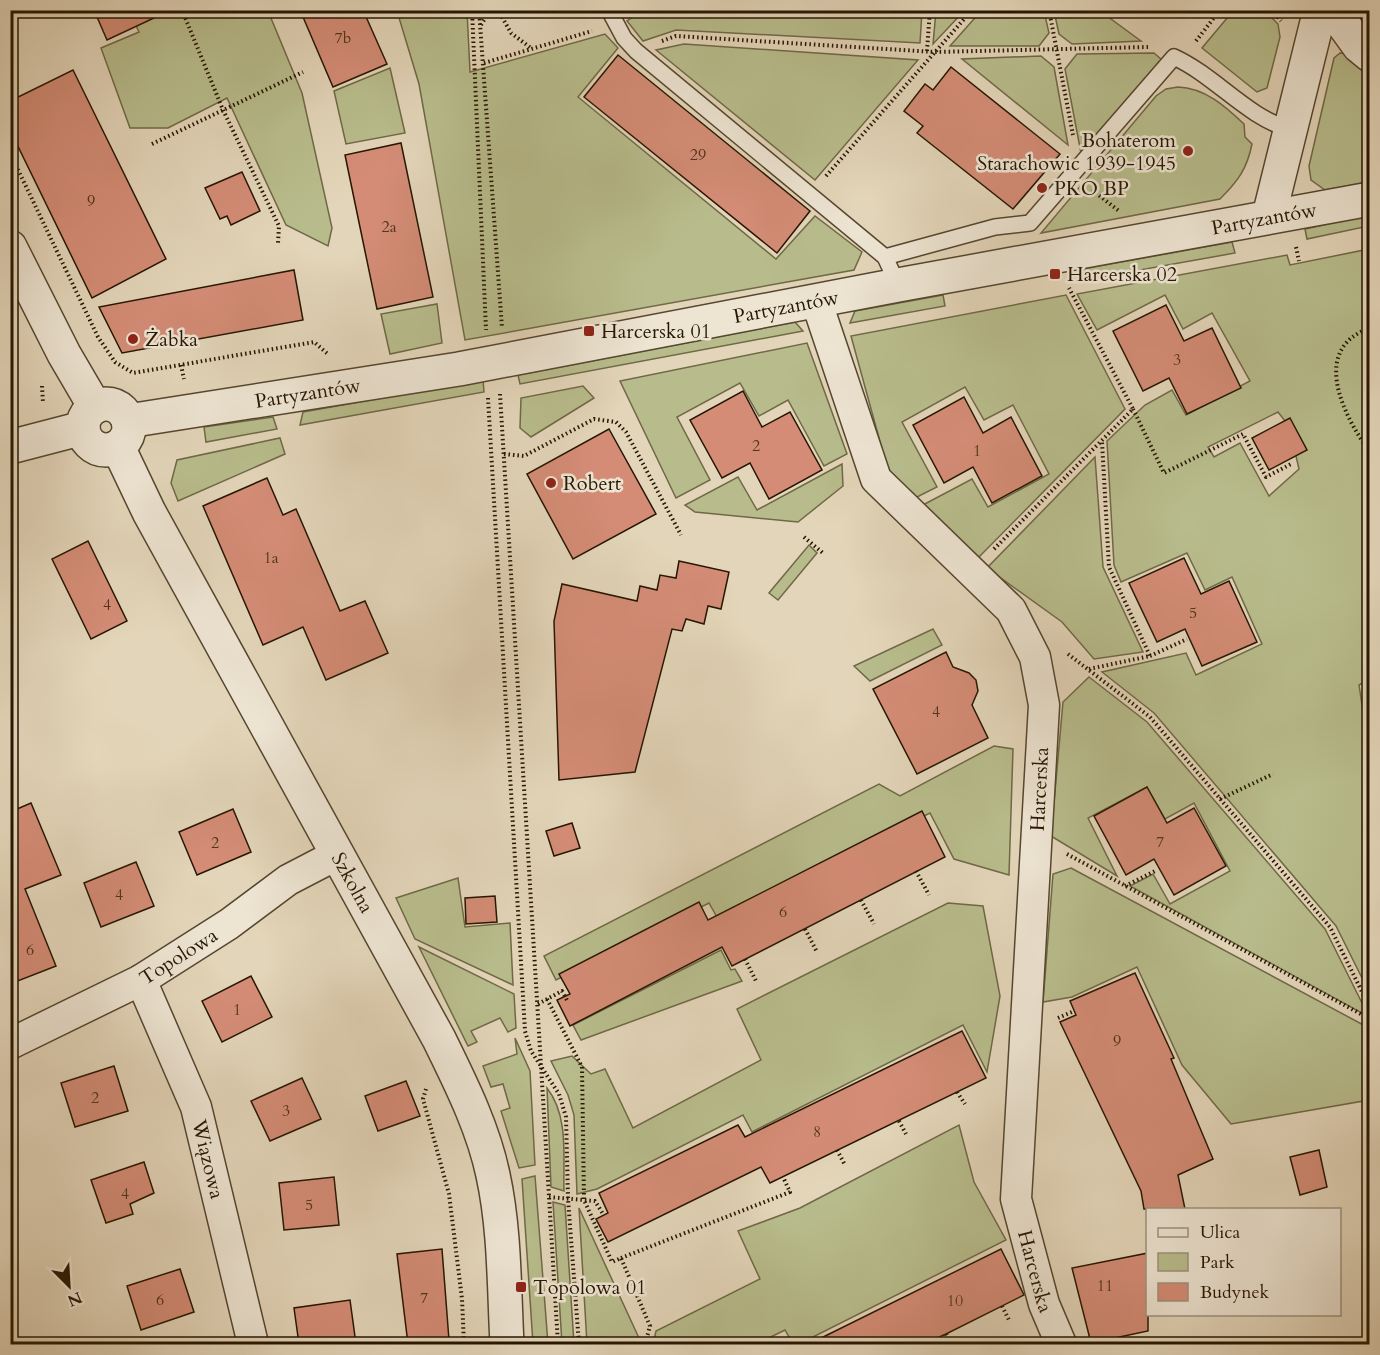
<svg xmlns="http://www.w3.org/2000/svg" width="1380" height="1355" font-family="Cardo,serif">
<rect width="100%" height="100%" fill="#e3d5b9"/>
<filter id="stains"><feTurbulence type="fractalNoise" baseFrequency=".00333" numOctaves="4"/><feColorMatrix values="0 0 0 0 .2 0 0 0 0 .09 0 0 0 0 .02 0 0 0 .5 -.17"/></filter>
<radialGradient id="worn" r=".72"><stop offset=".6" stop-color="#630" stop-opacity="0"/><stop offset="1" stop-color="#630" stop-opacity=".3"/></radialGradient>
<g fill="#b8bc8c" stroke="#6f6946" stroke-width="1.5" fill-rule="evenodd">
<polygon points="643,10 922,10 922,11 920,43 676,30 643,41 627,21"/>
<polygon points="129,11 268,11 302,93 332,228 328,246 286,225 227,98 168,128 130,128 101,48 139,32"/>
<polygon points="397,11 467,11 470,72 605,34 618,48 578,97 776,259 815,216 862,252 854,270 465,340 419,84"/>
<polygon points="936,11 964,11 933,44"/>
<polygon points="981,11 1044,11 1049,33 1039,46 950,46"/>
<polygon points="1054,11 1100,11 1141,41 1072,44 1059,34"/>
<polygon points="1233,11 1265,11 1278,24 1280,37 1267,88 1257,92 1202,48"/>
<polygon points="684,44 918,60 815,180 656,50"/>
<polygon points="1154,53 1162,60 1081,153 1065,69 1077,54"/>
<polygon points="1340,53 1349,54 1369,69 1369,182 1325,190 1311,180 1309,166 1334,58"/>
<polygon points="1041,56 1054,67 1068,145 962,59"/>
<polygon points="390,68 405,133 346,144 334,91"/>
<path d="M1178,87C1205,88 1225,106 1244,124L1245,137L1252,144C1247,169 1238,181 1220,199L1041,233L1156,96L1166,89Z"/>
<polygon points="1369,215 1369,226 1307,239 1305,229"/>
<polygon points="1232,242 1235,253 1084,280 1082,269"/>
<path d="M1369,249L1370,679L1359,685L1370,758L1369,992L1336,926L1154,713L1102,672L1186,653L1196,675L1262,644L1232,577L1205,590L1187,553L1121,582L1114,565L1107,441L1145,405L1172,390L1186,415L1250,381L1212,313L1183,329L1165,295L1097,330L1077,294L1287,255L1290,265ZM1278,412L1289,426L1299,469L1269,496L1240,443L1214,457L1208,447Z"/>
<polygon points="943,295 945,306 850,323 855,311"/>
<polygon points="1066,295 1125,409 977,559 921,506 972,479 988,507 1049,474 1013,405 984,420 965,387 902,422 937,487 911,500 890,478 851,336"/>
<polygon points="437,304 442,343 390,354 381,314"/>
<polygon points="795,322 803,331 520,384 518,375"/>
<polygon points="807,343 847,454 824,466 788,400 759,416 740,383 677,417 710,480 676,498 620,381"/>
<polygon points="483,380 484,392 300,425 303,412"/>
<polygon points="583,386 594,398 531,437 520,428 521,398"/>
<polygon points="273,417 277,429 206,442 204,427"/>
<polygon points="280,438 285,454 178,501 171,483 177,460"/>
<polygon points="1095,457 1103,567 1143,652 1094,659 1062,622 987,568"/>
<polygon points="842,464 843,486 798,522 695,512 685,505 738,477 757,510"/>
<polygon points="809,545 817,553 778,600 769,593"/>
<polygon points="933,629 942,645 870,681 854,666"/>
<polygon points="1089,677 1147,722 1325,929 1369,1017 1130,886 1153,874 1170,904 1230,871 1194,803 1165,819 1147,787 1088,818 1117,876 1051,836 1063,702"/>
<polygon points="994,746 1013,749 1009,875 954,859 930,813 718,919 709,903 556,980 544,956 879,784 900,796"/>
<polygon points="1071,868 1369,1028 1369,1100 1231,1124 1182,1065 1137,967 1072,997 1043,1002 1053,874"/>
<polygon points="458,878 465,927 510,923 513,985 415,939 396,898"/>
<polygon points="948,903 983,906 1000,996 987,1072 963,1025 752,1132 743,1115 597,1189 577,1194 574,1115 568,1095 551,1061 572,1056 591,1074 605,1069 633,1128 761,1060 737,1009"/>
<polygon points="419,947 514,994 516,1028 508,1032 500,1018 471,1031 477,1042 468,1046"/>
<polygon points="721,950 731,970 735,969 742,981 581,1040 573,1025"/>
<polygon points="515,1038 530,1071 535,1165 519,1168 501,1111 510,1108 503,1084 491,1087 483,1066 517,1054"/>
<path d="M547,1088C569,1116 563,1157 564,1191L551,1187Z"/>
<polygon points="959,1125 974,1182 1006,1240 799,1344 793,1344 785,1330 756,1344 653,1344 656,1331 760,1279 738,1231 800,1208"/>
<polygon points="535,1176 548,1344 533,1344 522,1179"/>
<polygon points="553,1202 565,1205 574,1344 562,1344"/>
<polygon points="579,1208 639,1338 638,1344 587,1344"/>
</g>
<g fill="#d48c76" stroke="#261601" stroke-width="1.5">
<polygon points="94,10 171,10 107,40"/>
<polygon points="300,10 363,10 387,64 333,87"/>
<polygon points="618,55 810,211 777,253 584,97"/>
<polygon points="951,67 1060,154 1013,209 917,133 923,126 904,111 925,84 933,90"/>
<polygon points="73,70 166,259 92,298 10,130 10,101"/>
<polygon points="401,143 433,297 377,309 345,155"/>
<polygon points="242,172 260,211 231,225 227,216 220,219 205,188"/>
<polygon points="294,270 303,320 122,353 99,307"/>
<polygon points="1166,305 1184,341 1212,328 1241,388 1187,414 1169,378 1143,391 1113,331"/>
<polygon points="743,391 762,427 790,412 822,470 769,499 750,463 722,478 690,420"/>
<polygon points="964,397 983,433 1011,417 1042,476 992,503 973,467 944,483 913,425"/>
<polygon points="1290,418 1307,450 1269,470 1252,438"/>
<polygon points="609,429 656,514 573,559 527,474"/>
<polygon points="267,478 283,515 296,509 340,611 365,601 388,653 326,680 303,627 263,645 203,506"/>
<polygon points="88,541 127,621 91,639 52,559"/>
<polygon points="1184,558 1201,594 1229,581 1257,642 1202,666 1185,629 1157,642 1129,583"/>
<polygon points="679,561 729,572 721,609 708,606 704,624 686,619 682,631 672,629 635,772 559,780 554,621 562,584 637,601 640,586 657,590 660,575 676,578"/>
<polygon points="946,652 953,667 969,673 976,680 978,691 972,705 988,738 917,774 873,689"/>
<polygon points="1147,787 1167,823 1194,808 1226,866 1174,895 1154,859 1126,875 1094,816"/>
<polygon points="31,803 61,875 25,889 56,966 10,984 10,812"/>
<polygon points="233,809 251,852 197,875 179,832"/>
<polygon points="922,811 945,857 732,966 722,947 570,1026 557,1000 570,994 559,974 699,902 708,920"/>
<polygon points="572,823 580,848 554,856 546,831"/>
<polygon points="136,862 154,906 101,927 84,883"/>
<polygon points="495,896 497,922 466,924 465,898"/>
<polygon points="1135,973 1174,1058 1171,1059 1213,1159 1178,1175 1185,1209 1144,1209 1141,1191 1060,1022 1076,1015 1070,1001"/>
<polygon points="251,976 272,1017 222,1042 202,1001"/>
<polygon points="962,1031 986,1078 770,1183 761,1167 608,1242 596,1219 608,1213 599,1193 738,1125 745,1137"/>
<polygon points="114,1066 128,1111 75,1127 61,1083"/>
<polygon points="302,1078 321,1119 270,1141 251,1101"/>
<polygon points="406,1081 420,1116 378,1131 365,1096"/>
<polygon points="1319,1150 1327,1187 1300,1195 1290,1157"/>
<polygon points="144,1162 154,1193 130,1204 133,1214 106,1223 91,1180"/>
<polygon points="334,1177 339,1225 284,1230 279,1183"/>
<polygon points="442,1249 449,1340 408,1344 397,1254"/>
<polygon points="1001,1249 1024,1295 946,1334 924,1344 809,1344"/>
<polygon points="1148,1253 1148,1331 1091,1343 1072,1268"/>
<polygon points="180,1269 194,1312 141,1330 127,1286"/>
<polygon points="350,1300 356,1344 299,1344 294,1308"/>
</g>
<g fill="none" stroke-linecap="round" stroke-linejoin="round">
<g stroke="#55462f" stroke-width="18">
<g id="service">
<polyline points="609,10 624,38 636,51 885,257 898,285"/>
<path d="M885,257L995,227L1030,223L1174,57C1217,77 1245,116 1291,130"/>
</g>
</g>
<g stroke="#55462f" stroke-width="33">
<g id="minor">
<path id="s1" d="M816,300L876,479L1011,610L1035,657L1044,705L1016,1199L1044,1304L1061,1344"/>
<path id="s2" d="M141,980L196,1107L253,1344"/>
<path id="s3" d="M10,1044L141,980L229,924L288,880L338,854"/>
</g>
</g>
<g stroke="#55462f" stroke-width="36">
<g id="tertiary">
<polyline points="1333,10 1359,46 1370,55"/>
<polyline points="1269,216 1320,10"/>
<polyline points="10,247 64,354 95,407"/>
<circle cx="106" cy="427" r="23"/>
<path id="s4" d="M128,421L459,369L898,285L1370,199"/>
<polyline points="10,447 83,428"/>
<path id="s5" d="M118,447L149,512L439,1039C460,1082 483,1127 493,1175C505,1230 504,1289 507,1344"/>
</g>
</g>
<g stroke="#261601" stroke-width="4" stroke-dasharray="1.5 3" stroke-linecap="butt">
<polyline points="182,10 223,110 279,226 278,243"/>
<polyline points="472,10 486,330"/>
<polyline points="479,10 502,328"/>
<polyline points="1049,10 1073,135"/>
<polyline points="1272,10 1281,21"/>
<polyline points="502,17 511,33 531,48"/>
<polyline points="481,25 490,10"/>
<polyline points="662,41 676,36 935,52 1148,47"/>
<polyline points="1196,41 1220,10"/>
<polyline points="927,51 930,10"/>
<polyline points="484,63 592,31"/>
<polyline points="152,144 303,72"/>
<polyline points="10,153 98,337 115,362 133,373 314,342 329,355"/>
<polyline points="826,176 972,10"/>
<polyline points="1092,190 1119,211"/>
<polyline points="1296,247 1299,261"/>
<path d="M1370,328C1309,349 1344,417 1370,452"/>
<polyline points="181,365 184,379"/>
<polyline points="42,386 43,403"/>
<polyline points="500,394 558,1344"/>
<polyline points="488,398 525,1031 531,1051 559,1094 566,1117 568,1199 579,1344"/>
<polyline points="1133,409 1164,473 1243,434 1266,477 1293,463"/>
<polyline points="504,454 524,456 594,419 616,422 626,432 681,535"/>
<polyline points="804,537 824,554"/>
<polyline points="994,549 1133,409 1069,288"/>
<polyline points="1068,654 1150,717 1330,927 1370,1008"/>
<polyline points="1150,656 1187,639"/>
<polyline points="1089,669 1150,656 1109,567 1102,442"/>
<polyline points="1220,799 1273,774"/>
<polyline points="1067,854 1370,1019"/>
<polyline points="916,871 929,895"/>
<polyline points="1125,886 1155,871"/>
<polyline points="861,900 874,924"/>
<polyline points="805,929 817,952"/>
<polyline points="745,959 757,983"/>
<polyline points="547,999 582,1067 584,1200 612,1262 621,1258 650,1326 645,1344"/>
<polyline points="538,1004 562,991 568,1002"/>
<polyline points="1058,1018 1074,1011"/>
<polyline points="426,1089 423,1099 449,1194 462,1299 464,1344"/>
<polyline points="957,1092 965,1104"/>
<polyline points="899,1121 906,1134"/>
<polyline points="837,1150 845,1165"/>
<polyline points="549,1197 595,1201 603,1214"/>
<polyline points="621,1258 790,1192 783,1177"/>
<polyline points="1002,1306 1010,1322"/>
<polyline points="946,1334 951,1344"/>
</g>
<use href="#service" stroke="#ede4d2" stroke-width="15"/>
<use href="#minor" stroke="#ede4d2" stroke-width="30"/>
<use href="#tertiary" stroke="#ede4d2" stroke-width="33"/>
</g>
<g fill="#8f2418" stroke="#ede4d2" stroke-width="2">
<circle cx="1188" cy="151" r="6"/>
<circle cx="1042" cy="188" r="6"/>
<rect x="1049" y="268" width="12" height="12" rx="3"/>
<rect x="583" y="325" width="12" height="12" rx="3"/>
<circle cx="133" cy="339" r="6"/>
<circle cx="551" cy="483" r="6"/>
<rect x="515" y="1281" width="12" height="12" rx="3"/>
</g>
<g text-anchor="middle" stroke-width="5" stroke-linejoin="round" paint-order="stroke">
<g font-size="16" fill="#52341e">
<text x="343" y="43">7b</text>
<text x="698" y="160">29</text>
<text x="91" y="206">9</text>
<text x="389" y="232">2a</text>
<text x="1177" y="365">3</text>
<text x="756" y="451">2</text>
<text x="977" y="456">1</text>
<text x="271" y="563">1a</text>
<text x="107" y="610">4</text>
<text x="1193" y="618">5</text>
<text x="936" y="717">4</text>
<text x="1160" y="847">7</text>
<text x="215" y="848">2</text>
<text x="119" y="900">4</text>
<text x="783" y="917">6</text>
<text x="30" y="955">6</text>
<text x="237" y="1015">1</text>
<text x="1117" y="1046">9</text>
<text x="95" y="1103">2</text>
<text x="286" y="1116">3</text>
<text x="817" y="1137">8</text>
<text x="125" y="1199">4</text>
<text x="309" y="1210">5</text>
<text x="1105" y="1291">11</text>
<text x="424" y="1303">7</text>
<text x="160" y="1305">6</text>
<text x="955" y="1306">10</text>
</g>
<g font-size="20" fill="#261601" stroke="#ede4d2" text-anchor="start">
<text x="1176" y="147" text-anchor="end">Bohaterom<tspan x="1176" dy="23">Starachowic 1939-1945</tspan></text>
<text x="1054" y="195">PKO BP</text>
<text x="1067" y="281">Harcerska 02</text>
<text x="601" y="338">Harcerska 01</text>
<text x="145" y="346">Żabka</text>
<text x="563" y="490">Robert</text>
<text x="533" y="1294">Topolowa 01</text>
</g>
<g font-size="20" fill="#261601" stroke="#ede4d2">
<text dy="7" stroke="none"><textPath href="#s4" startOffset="1154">Partyzantów</textPath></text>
<text dy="7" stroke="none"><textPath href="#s4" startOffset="668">Partyzantów</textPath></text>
<text dy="7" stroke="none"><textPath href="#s4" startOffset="182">Partyzantów</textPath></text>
<text transform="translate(1039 789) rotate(-87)" y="7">Harcerska</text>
<text dy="7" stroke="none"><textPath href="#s5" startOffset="495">Szkolna</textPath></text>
<text dy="7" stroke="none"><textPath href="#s3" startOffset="190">Topolowa</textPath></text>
<text dy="7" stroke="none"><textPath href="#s2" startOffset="192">Wiązowa</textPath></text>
<text dy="7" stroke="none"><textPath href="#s1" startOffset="1048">Harcerska</textPath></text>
</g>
</g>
<rect width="1380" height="1355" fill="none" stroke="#e3d5b9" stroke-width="36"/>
<rect x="12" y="12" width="1356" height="1331" fill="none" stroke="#261601" stroke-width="3"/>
<rect x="18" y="18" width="1344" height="1319" fill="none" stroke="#261601" stroke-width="1.5"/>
<rect x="1146" y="1208" width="195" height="108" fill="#ede4d2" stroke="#9d927e" stroke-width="1.5"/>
<rect x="1158" y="1228" width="30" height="9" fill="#ede4d2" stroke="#9d927e" stroke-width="1.5"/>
<text x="1200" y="1238" font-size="18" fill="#261601">Ulica</text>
<rect x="1158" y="1253" width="30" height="18" fill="#b8bc8c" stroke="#9d927e" stroke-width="1.5"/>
<text x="1200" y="1268" font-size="18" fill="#261601">Park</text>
<rect x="1158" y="1283" width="30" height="18" fill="#d48c76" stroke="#9d927e" stroke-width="1.5"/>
<text x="1200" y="1298" font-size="18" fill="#261601">Budynek</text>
<g transform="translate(69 1286) rotate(156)" stroke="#ede4d2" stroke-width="4.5" paint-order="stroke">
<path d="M0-4.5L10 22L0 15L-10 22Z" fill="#261601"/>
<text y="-9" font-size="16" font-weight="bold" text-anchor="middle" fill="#261601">N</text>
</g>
<rect width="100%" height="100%" filter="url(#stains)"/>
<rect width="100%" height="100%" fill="url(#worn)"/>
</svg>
